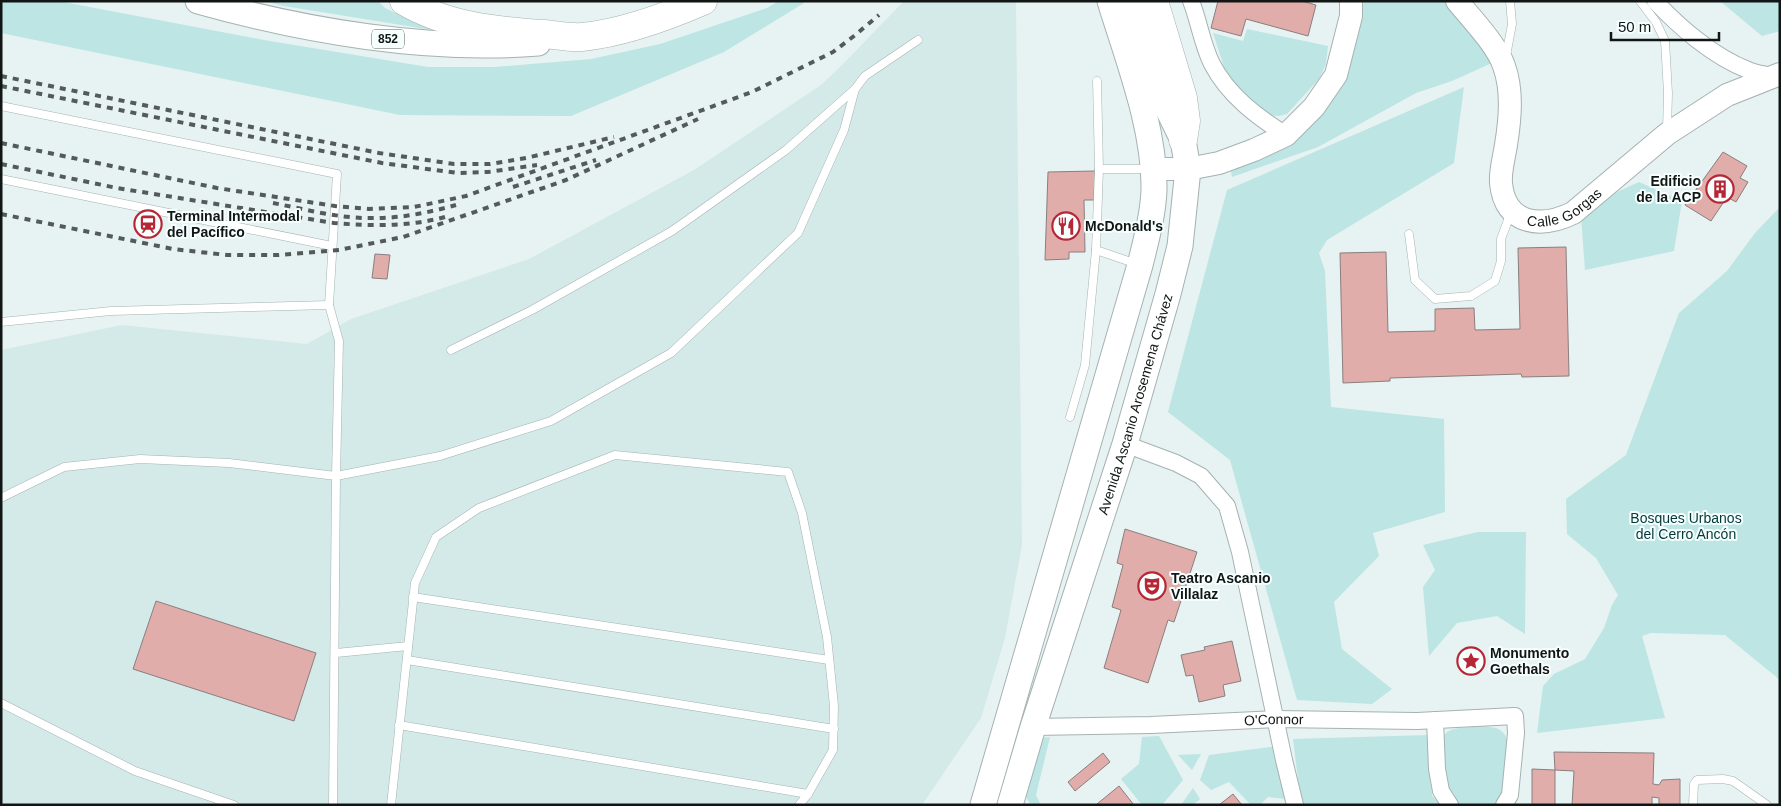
<svg xmlns="http://www.w3.org/2000/svg" width="1781" height="806" font-family="Arial,sans-serif">
<rect width="100%" height="100%" fill="#e6f3f2"/>
<polygon fill="#d3eae9" points="904,1 1016,1 1022,545 1005,638 981,718 922,805 1,805 1,350 122,325 307,344 351,319 529,259 694,170 821,85 842,65"/>
<g fill="#bce5e3">
<polygon points="1,1 58,1 264,40 428,67 495,67 591,59 660,44 767,8 779,1 803,1 804,3 724,52 571,116 400,115 1,33"/>
<polygon points="263,1 378,1 385,8 432,30 284,6"/>
<polygon points="1364,1 1448,1 1494,62 1452,81 1416,93 1318,147 1232,177 1231,171 1286,144 1355,41"/>
<polygon points="1720,1 1780,1 1780,31 1762,36"/>
<polygon points="1247,29 1328,46 1326,64 1319,79 1287,114 1279,116 1268,115 1237,87 1226,73 1213,33 1243,41"/>
<polygon points="1464,87 1454,163 1327,240 1319,253 1325,271 1331,407 1444,419 1445,512 1373,533 1379,556 1334,602 1342,649 1392,689 1372,704 1297,700 1230,460 1168,412 1227,190"/>
<polygon points="1639,182 1682,201 1674,251 1585,270 1581,216 1617,192"/>
<polygon points="1780,207 1780,680 1725,635 1651,633 1642,636 1665,718 1537,733 1543,686 1554,674 1585,659 1604,628 1612,605 1618,595 1596,558 1567,534 1566,499 1626,455 1679,313 1727,271 1755,233"/>
<polygon points="1478,532 1526,532 1525,634 1497,616 1457,623 1429,656 1423,587 1435,570 1423,545"/>
<path d="M1473,727C1487,727 1501,724 1507,739L1505,792L1498,805H1454L1447,791L1441,741C1447,726 1458,729 1473,727Z"/>
<polygon points="1429,735 1432,796 1441,805 1301,804 1293,739"/>
<polygon points="1159,736 1183,780 1162,805 1142,805 1121,779 1139,764 1142,737"/>
<polygon points="1050,737 1036,795 1041,805 1031,805 1026,797 1041,738"/>
<polygon points="1278,746 1285,799 1268,797 1260,805 1251,805 1229,782 1211,790 1200,780 1209,755"/>
<polygon points="1201,754 1192,770 1178,755"/>
<polygon points="1193,788 1200,799 1193,805 1181,805"/>
</g>
<g fill="#e0adab" stroke="#8a7e7e">
<polygon points="1218,1 1302,1 1316,5 1308,36 1246,19 1241,36 1211,28"/>
<polygon points="1723,152 1747,166 1740,178 1748,182 1736,202 1727,197 1711,221 1685,205"/>
<polygon points="1095,171 1094,200 1084,200 1085,252 1069,252 1069,259 1045,260 1048,172"/>
<polygon points="1566,247 1569,376 1522,377 1521,374 1390,378 1390,381 1343,383 1340,253 1386,252 1388,332 1435,331 1435,309 1474,308 1475,330 1520,329 1518,248"/>
<polygon points="375,254 390,255 387,279 372,278"/>
<polygon points="1125,529 1197,552 1174,622 1168,620 1148,683 1104,668 1121,610 1112,607 1123,565 1117,563"/>
<polygon points="156,601 316,653 294,721 133,669"/>
<polygon points="1232,641 1241,681 1223,685 1225,696 1199,702 1193,675 1186,676 1181,655 1205,650 1204,647"/>
<polygon points="1554,752 1654,753 1653,784 1659,785 1662,780 1680,779 1680,805 1659,805 1659,798 1652,797 1652,805 1572,805 1574,771 1555,770"/>
<polygon points="1103,753 1110,762 1075,791 1068,782"/>
<polygon points="1532,769 1555,770 1555,805 1532,805"/>
<polygon points="1119,786 1134,805 1097,805 1097,804"/>
<polygon points="1233,794 1242,805 1219,805"/>
</g>
<g fill="none" stroke-linecap="round" stroke-linejoin="round">
<g stroke="#a5b2b1" stroke-width="9">
<g id="lane">
<polyline points="1640,1 1656,22 1665,41 1668,93 1667,130"/>
<polyline points="1506,56 1512,24 1510,1"/>
<polyline points="1,106 337,174 329,305 339,341 336,476 440,456 551,421 671,353 798,233 844,130 855,89 865,76 918,40"/>
<polyline points="1099,169 1150,169"/>
<polyline points="1,179 332,246"/>
<polyline points="1409,234 1415,280 1435,299 1471,296 1495,281 1501,261 1501,239 1511,212"/>
<polyline points="1096,250 1137,264"/>
<polyline points="1,322 111,311 329,305"/>
<polyline points="451,350 532,310 672,231 786,150 855,89"/>
<polyline points="1070,417 1085,365 1096,250 1099,169 1097,81"/>
<polyline points="1,498 64,467 140,459 229,463 336,476 333,805"/>
<polyline points="413,597 829,660"/>
<polyline points="336,653 408,646"/>
<polyline points="407,660 834,729"/>
<polyline points="1,703 135,771 234,805"/>
<polyline points="399,725 808,794"/>
<polyline points="391,805 415,583 436,537 479,508 615,455 788,472 802,513 827,637 834,706 833,750 808,794 799,805"/>
<polyline points="1693,805 1694,784 1697,780 1723,779 1733,781 1767,805"/>
</g>
</g>
<g stroke="#a5b2b1" stroke-width="18">
<g id="street">
<path d="M1191,1C1199,21 1202,44 1212,64C1228,95 1257,117 1286,135"/>
<path d="M1655,1C1679,27 1714,57 1748,70C1755,73 1763,74 1770,76"/>
<polyline points="1125,444 1176,463 1201,476 1227,506 1240,552 1284,760 1295,805"/>
<polyline points="1435,720 1437,769 1441,791 1450,805"/>
<path id="s1" d="M1033,727L1151,725L1275,719L1417,721L1515,716L1516,733L1510,795L1504,805"/>
</g>
</g>
<g stroke="#a5b2b1" stroke-width="24">
<g id="secondary">
<path id="s2" d="M1457,1C1471,18 1497,45 1504,66C1513,91 1510,120 1506,145C1504,158 1500,171 1501,183C1505,226 1542,228 1573,213L1667,134L1727,95L1780,74"/>
<polyline points="1152,169 1188,169 1219,163 1254,150 1286,135 1314,107 1336,75 1351,16 1351,1"/>
</g>
</g>
<g stroke="#a5b2b1" stroke-width="27">
<g id="primary">
<path d="M198,1C305,31 428,52 538,43"/>
<path d="M983,805L1140,265C1146,241 1153,215 1154,190C1155,128 1128,60 1110,1"/>
<path id="s3" d="M1010,805L1033,727L1125,444L1168,294L1180,246L1188,169L1183,140L1158,89L1132,1"/>
</g>
</g>
<g stroke="#a5b2b1" stroke-width="29">
<g id="highway">
<path d="M404,1C446,26 496,31 544,34C556,35 570,38 582,37C623,33 666,17 703,1"/>
<polyline points="1154,1 1183,98 1186,121 1183,140"/>
</g>
</g>
<use href="#lane" stroke="#fff" stroke-width="8"/>
<use href="#street" stroke="#fff" stroke-width="16"/>
<use href="#secondary" stroke="#fff" stroke-width="22"/>
<use href="#primary" stroke="#fff" stroke-width="25"/>
<use href="#highway" stroke="#fff" stroke-width="28"/>
<g stroke="#535a59" stroke-width="4" stroke-dasharray="6 6" stroke-linecap="butt">
<polyline points="1,76 379,153 454,164 490,164 526,158 614,137"/>
<polyline points="1,86 382,163 458,173 488,172 537,165"/>
<polyline points="1,143 217,188 335,206 369,209 414,207 466,196 752,92 833,52 854,36 879,15"/>
<path d="M1,164L117,188L334,223C371,226 408,227 445,217"/>
<polyline points="513,187 596,160"/>
<path d="M273,203C304,209 337,218 368,218C398,219 427,213 456,205"/>
<polyline points="1,214 173,249 227,255 278,255 339,250 403,237 566,180 698,119"/>
</g>
</g>
<defs>
<g id="building-ring" transform="scale(1.4375)"><circle r="9.5" fill="#f7fffe" stroke="#b72634" stroke-width="1.5"/><path d="M-4-6H4V6H1V3H-1V6H-4ZM-2.5-4.3h1.7v1.8h-1.7ZM.8-4.3h1.7v1.8H.8ZM-2.5-1h1.7V.8h-1.7ZM.8-1h1.7V.8H.8Z" fill="#b72634"/></g>
<g id="station-ring" transform="scale(1.4375)"><circle r="9.5" fill="#f7fffe" stroke="#b72634" stroke-width="1.5"/><path d="M-3-6H3Q5-6 5-4V2Q5 4 3 4L4.5 6H3L1.5 4h-3L-3 6H-4.5L-3 4Q-5 4-5 2V-4Q-5-6-3-6ZM-3.5-4v3h7v-3ZM-3.5 1v1.5H-2V1ZM2 1v1.5H3.5V1Z" fill="#b72634"/></g>
<g id="restaurant-ring" transform="scale(1.4375)"><circle r="9.5" fill="#f7fffe" stroke="#b72634" stroke-width="1.5"/><path d="M-5-6h1v4h1v-4h1v4h1v-4h1v5L-1.5 .5V6h-2V.5L-5-1ZM5-6V6H3V1.5H1.5Q1.5-4 5-6Z" fill="#b72634"/></g>
<g id="theatre-ring" transform="scale(1.4375)"><circle r="9.5" fill="#f7fffe" stroke="#b72634" stroke-width="1.5"/><path d="M-5-5.5Q0-4 5-5.5V0Q5 5 0 6Q-5 5-5 0ZM-3.3-2.5H-1v1.5H-3.3ZM1-2.5H3.3v1.5H1ZM-2.8 1Q0 5.5 2.8 1Z" fill="#b72634"/></g>
<g id="sight-ring" transform="scale(1.4375)"><circle r="9.5" fill="#f7fffe" stroke="#b72634" stroke-width="1.5"/><path d="M0-6L1.8-2.2L6-1.7L2.9 1.2L3.7 5.4L0 3.3L-3.7 5.4L-2.9 1.2L-6-1.7L-1.8-2.2Z" fill="#b72634"/></g>
</defs>
<g fill-rule="evenodd">
<use href="#building-ring" x="1720" y="189"/>
<use href="#station-ring" x="148" y="224"/>
<use href="#restaurant-ring" x="1066" y="226"/>
<use href="#theatre-ring" x="1152" y="586"/>
<use href="#sight-ring" x="1471" y="661"/>
</g>
<g text-anchor="middle" stroke-width="4" stroke-linejoin="round" paint-order="stroke">
<rect fill="#f7fffe" stroke="#565c5b" stroke-width="1" x="372" y="29.5" width="32" height="19" rx="4"/>
<g font-size="12" font-weight="bold" fill="#111615">
<text x="388" y="43">852</text>
</g>
<g font-size="14" font-weight="bold" fill="#111615" stroke="#f7fffe" text-anchor="start">
<text x="1701" y="186" text-anchor="end">Edificio<tspan x="1701" dy="16">de la ACP</tspan></text>
<text x="167" y="221">Terminal Intermodal<tspan x="167" dy="16">del Pacífico</tspan></text>
<text x="1085" y="231">McDonald's</text>
<text x="1171" y="583">Teatro Ascanio<tspan x="1171" dy="16">Villalaz</tspan></text>
<text x="1490" y="658">Monumento<tspan x="1490" dy="16">Goethals</tspan></text>
</g>
<g font-size="14" fill="#111615" stroke="#f7fffe">
<text dy="5" stroke="none"><textPath href="#s2" startOffset="288">Calle Gorgas</textPath></text>
<text dy="5" stroke="none"><textPath href="#s3" startOffset="420">Avenida Ascanio Arosemena Chávez</textPath></text>
<text dy="5" stroke="none"><textPath href="#s1" startOffset="241">O'Connor</textPath></text>
</g>
<g font-size="14" fill="#003938" stroke="#f7fffe">
<text x="1686" y="523">Bosques Urbanos<tspan x="1686" dy="16">del Cerro Ancón</tspan></text>
</g>
</g>
<rect width="1781" height="806" fill="none" stroke="#111615" stroke-width="5"/>
<path d="M1611 32v8h108v-8" fill="none" stroke="#111615" stroke-width="2.5"/>
<text x="1618" y="32" font-size="15" fill="#111615" stroke="#f7fffe" stroke-width="4" paint-order="stroke">50 m</text>
</svg>
